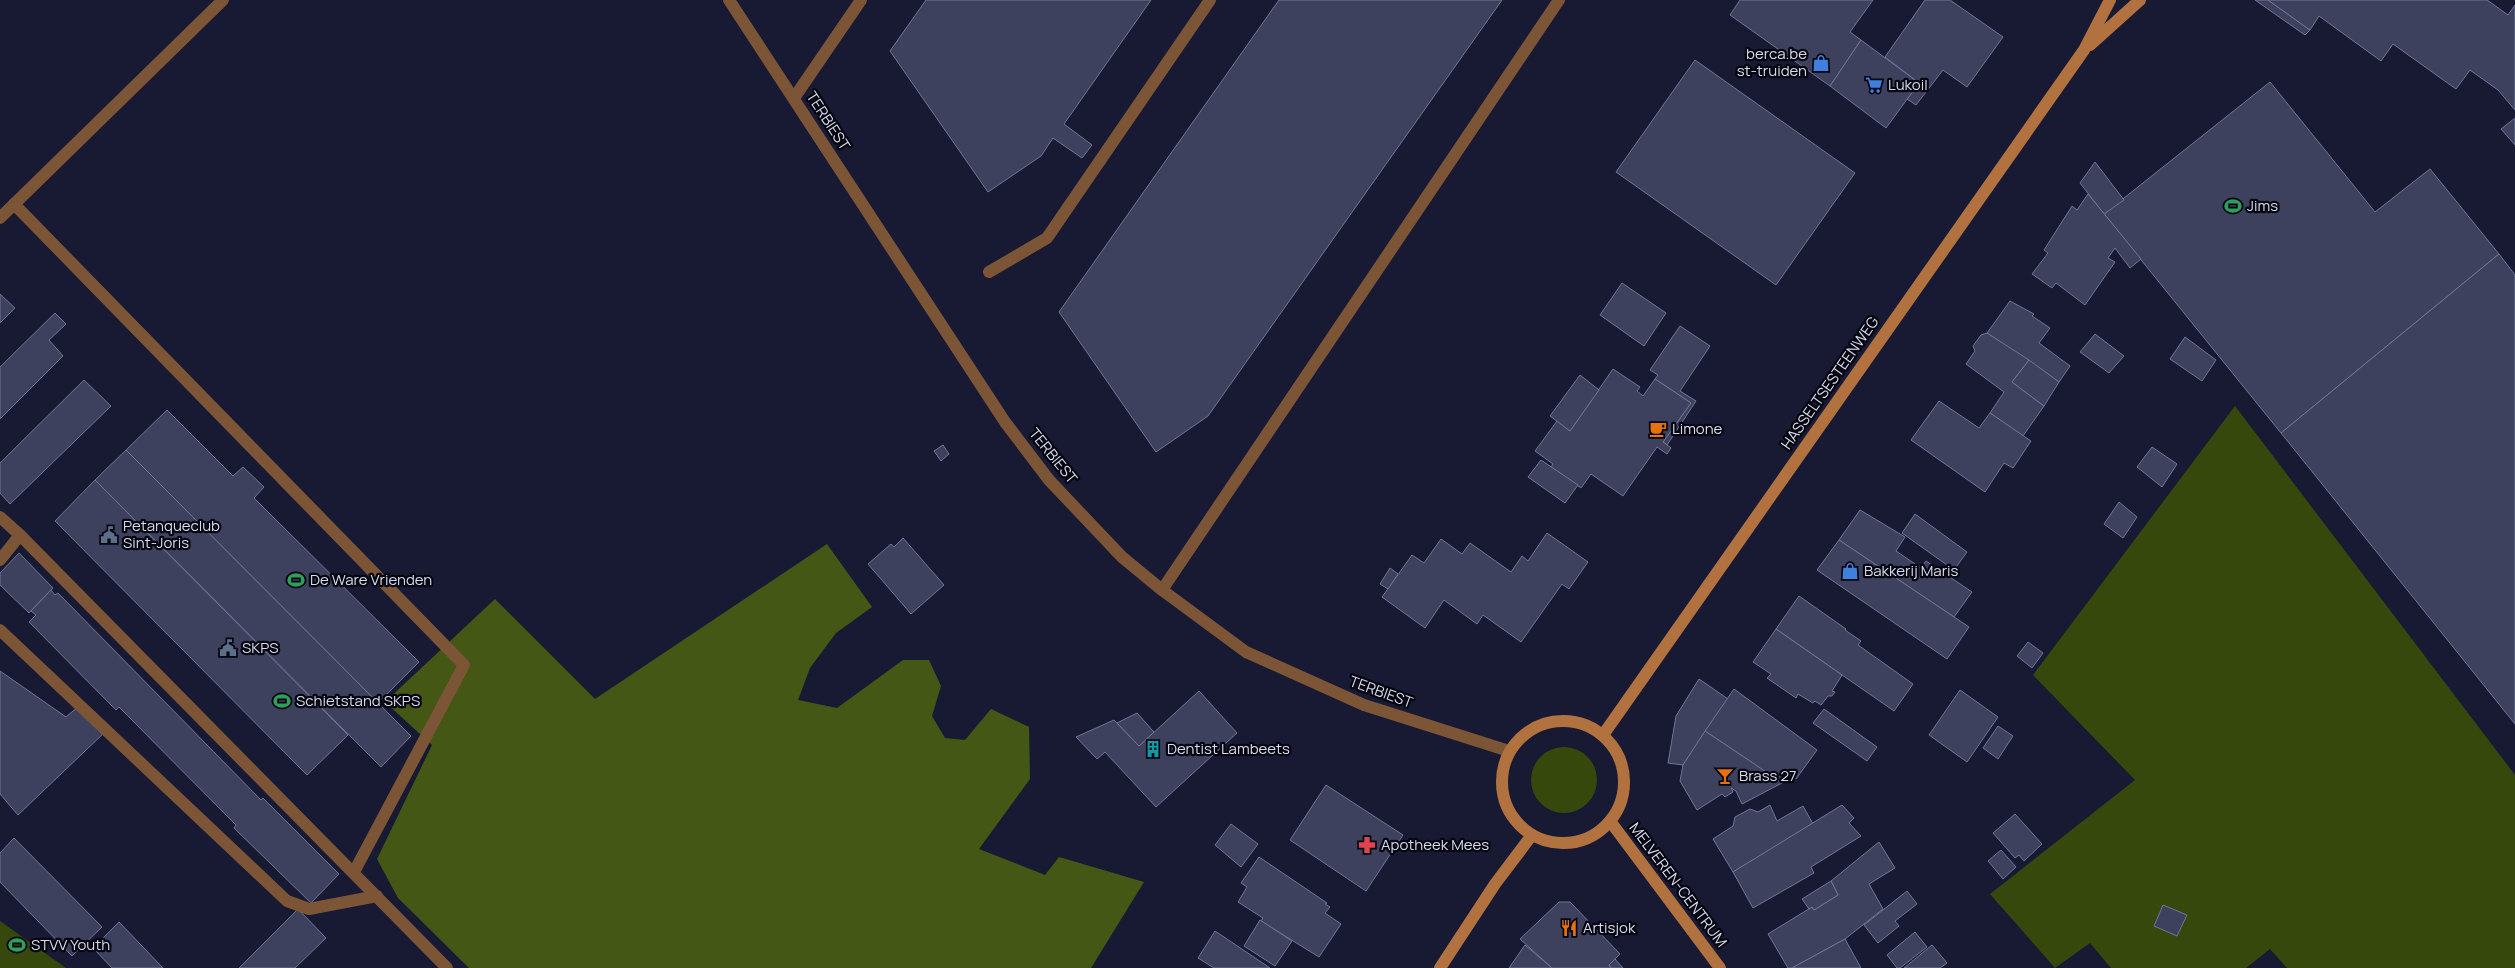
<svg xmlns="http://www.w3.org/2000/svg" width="2515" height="968" font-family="Manrope,sans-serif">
<rect width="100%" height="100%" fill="#181a34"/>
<g fill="#37480d">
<polygon points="2235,406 2515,775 2515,968 2287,968 2270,949 2246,968 2111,968 2090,943 2055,968 1990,894 2135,780 2033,675"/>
<circle cx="1564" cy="780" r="33"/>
<polygon points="0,921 66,968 0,968"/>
</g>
<polygon fill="#445715" points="827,544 872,607 836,633 810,668 798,700 837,708 903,660 929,660 941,686 932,716 945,738 965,740 991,709 1029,727 1030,779 979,849 1045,875 1059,857 1144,882 1091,968 469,968 398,898 377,859 432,745 385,702 495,599 595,699"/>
<g fill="#3d415e" stroke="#727696">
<polygon points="926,0 1151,0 1064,124 1092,145 1082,158 1053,138 1041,156 988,192 890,51"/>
<polygon points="1279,0 1502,0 1208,416 1156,452 1059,312"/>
<polygon points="1740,0 1873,0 1850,32 1861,40 1830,86 1730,15"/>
<polygon points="1925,0 1950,0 2003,37 1967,87 1943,70 1916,105 1907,99 1919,83 1885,57"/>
<polygon points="2255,0 2268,0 2310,30 2305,35"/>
<polygon points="2268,0 2487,0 2508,15 2515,5 2515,110 2498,90 2470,70 2456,89 2393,44 2381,61 2319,16 2310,30"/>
<polygon points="1861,40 1919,83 1886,128 1830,86"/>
<polygon points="1695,60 1855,173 1776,285 1616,172"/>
<polygon points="2270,82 2375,212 2430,169 2499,254 2281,433 2104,214"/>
<polygon points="2515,118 2515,145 2501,129"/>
<polygon points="2095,162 2124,200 2104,214 2080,183"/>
<polygon points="2088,194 2141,259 2130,268 2115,248 2108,258 2115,262 2085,305 2056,283 2052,288 2032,274 2048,253 2044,250 2072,206 2077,210"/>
<polygon points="2499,254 2515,275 2515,724 2281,433"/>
<polygon points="1622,283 1666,313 1644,346 1600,315"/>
<polygon points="0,294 15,308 0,323"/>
<polygon points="2010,301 2034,314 2032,316 2050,328 2039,343 2070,366 2059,382 1987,333"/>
<polygon points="55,313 66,324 49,340 63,356 0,419 0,367"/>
<polygon points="1680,326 1710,346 1680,391 1696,401 1667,445 1663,442 1691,403 1655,379 1658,375 1650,370"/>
<polygon points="1987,333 2029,360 2012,382 2044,406 2023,436 1990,413 2004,392 1966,364 1975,351 1973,346 1981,335"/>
<polygon points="2095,334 2124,356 2109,373 2080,352"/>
<polygon points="2185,337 2216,360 2202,381 2170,359"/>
<polygon points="2029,360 2059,382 2044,406 2012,382"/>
<polygon points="1613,369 1640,387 1637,391 1643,396 1655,379 1691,403 1663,442 1671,448 1667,454 1657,447 1623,496 1591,474 1581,488 1551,467 1553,464 1535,451 1557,421 1570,431"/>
<polygon points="1580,375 1599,390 1570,431 1550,416"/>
<polygon points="84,380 111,406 10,504 0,493 0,463"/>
<polygon points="1939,401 1979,428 1990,413 2031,441 2013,468 2004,463 1985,492 1911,440"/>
<polygon points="167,410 233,476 243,467 264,487 254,498 419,662 378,703 126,450"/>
<polygon points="943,445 949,454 941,461 934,451"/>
<polygon points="2152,447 2177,464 2162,487 2137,467"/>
<polygon points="126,450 411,736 381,767 95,480"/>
<polygon points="1541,460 1578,485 1565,503 1528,477"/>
<polygon points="95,480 348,735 307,775 55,521"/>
<polygon points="2119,502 2137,517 2123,538 2104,524"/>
<polygon points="1860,510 1905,537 1896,551 1921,568 1926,561 1972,592 1954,617 1839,540"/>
<polygon points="1915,514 1967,552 1954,570 1902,533"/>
<polygon points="1547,533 1588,562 1569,589 1562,584 1521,642 1483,615 1477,624 1444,600 1425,628 1382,597 1412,555 1424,563 1441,539 1462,554 1470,543 1511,572 1522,556 1528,561"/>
<polygon points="903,538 944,585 911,614 868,564 891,544 894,547"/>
<polygon points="1839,540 1969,627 1947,659 1817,570"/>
<polygon points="19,553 53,588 29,613 0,585 0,573"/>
<polygon points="1390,568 1398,574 1388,589 1380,584"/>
<polygon points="51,590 55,595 58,593 261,800 263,798 339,874 311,903 234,828 236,825 119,707 116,710 29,622 36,615 31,611"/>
<polygon points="1799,596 1846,629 1845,630 1861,641 1858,645 1913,684 1894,711 1776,629"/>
<polygon points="1776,629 1842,675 1832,691 1835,692 1832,696 1828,696 1821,705 1815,701 1813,703 1798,694 1796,698 1767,678 1771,674 1753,662"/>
<polygon points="2028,642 2043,653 2032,668 2017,656"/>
<polygon points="0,671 66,717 79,706 106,731 18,815 0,794"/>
<polygon points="1699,679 1728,699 1683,765 1668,763 1676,716"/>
<polygon points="1734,689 1817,750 1796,779 1788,774 1782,783 1705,731"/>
<polygon points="1960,690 1998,717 1967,762 1929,735"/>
<polygon points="1199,691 1237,733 1156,807 1105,752 1097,759 1076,737 1114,720 1139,746"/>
<polygon points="1824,709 1877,747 1867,761 1813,723"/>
<polygon points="1137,713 1154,732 1139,746 1117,723"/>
<polygon points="1998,726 2013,736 1998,759 1983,748"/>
<polygon points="1705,731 1750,761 1782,783 1742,804 1736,791 1731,788 1733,792 1725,797 1722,794 1697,810 1680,781 1683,765"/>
<polygon points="1326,785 1403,835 1366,891 1290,840"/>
<polygon points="1770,805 1777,821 1803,806 1813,824 1733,872 1713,839 1733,826 1735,817 1750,809 1758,812"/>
<polygon points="1842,805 1854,818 1849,823 1861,836 1811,867 1814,873 1753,908 1733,872"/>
<polygon points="2015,814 2042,844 2024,861 2019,855 2015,858 1993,833"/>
<polygon points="1231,824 1258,844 1241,867 1215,845"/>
<polygon points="14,838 102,927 72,956 0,882 0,853"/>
<polygon points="1879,842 1895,868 1869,884 1883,909 1845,939 1792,968 1788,968 1768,934 1812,907 1814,910 1838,895 1831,881"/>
<polygon points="2001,850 2016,867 2003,879 1988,861"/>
<polygon points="1259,857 1327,903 1325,904 1330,907 1325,913 1341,924 1319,957 1261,921 1263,918 1238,902 1247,887 1241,883"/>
<polygon points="1831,881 1838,895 1814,910 1812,907 1809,909 1802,899"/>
<polygon points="1907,891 1917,904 1895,921 1899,926 1878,943 1864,925"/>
<polygon points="1559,902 1570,902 1620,954 1609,965 1611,968 1552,968 1520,939"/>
<polygon points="2163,905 2187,915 2177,936 2154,926"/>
<polygon points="298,909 326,938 295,968 239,968"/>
<polygon points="1260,920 1292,941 1275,966 1244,946"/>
<polygon points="119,922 163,968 112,968 93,948"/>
<polygon points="1215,931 1270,968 1214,968 1198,958"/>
<polygon points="1915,932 1927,947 1900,968 1897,968 1887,955"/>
<polygon points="1845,939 1861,968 1792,968"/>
<polygon points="1525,945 1552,968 1509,968"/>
<polygon points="1932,945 1947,963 1940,968 1904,968"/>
<polygon points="1615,959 1623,968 1611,968 1609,965"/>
</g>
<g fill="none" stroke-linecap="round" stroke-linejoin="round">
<g stroke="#7c5436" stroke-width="12">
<polyline points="794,98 861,0"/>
<polyline points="14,204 464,665 354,872"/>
<polyline points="0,218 223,0"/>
<polyline points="989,272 1047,238 1210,0"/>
<polyline points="0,517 20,535 447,968"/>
<polyline points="0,560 20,535"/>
<polyline points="1162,590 1559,0"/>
<polyline points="0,630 287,901 309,909 377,896"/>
</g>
<polyline stroke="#7c5436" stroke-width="12" points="729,0 1005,422 1049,480 1122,557 1162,590 1246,652 1364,705 1509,751"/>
<g stroke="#b27240" stroke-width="12">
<polyline points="2090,45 2140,0"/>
<circle cx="1563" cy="782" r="61"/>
<polyline points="1603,735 2084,50 2110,0"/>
<polyline points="1610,821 1720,968"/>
<polyline points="1440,968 1495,884 1532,835"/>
</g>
</g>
<defs>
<g id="shop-bare" transform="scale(1.35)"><path d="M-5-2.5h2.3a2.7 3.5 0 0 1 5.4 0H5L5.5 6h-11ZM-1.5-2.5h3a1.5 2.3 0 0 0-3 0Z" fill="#3f7fe0" stroke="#060611" stroke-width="2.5" paint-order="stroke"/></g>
<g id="supermarket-bare" transform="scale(1.35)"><path d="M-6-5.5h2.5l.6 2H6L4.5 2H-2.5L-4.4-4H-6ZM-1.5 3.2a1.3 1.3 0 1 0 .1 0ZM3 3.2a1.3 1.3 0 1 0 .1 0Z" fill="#3f7fe0" stroke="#060611" stroke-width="2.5" paint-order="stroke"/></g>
<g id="stadium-bare" transform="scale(1.35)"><path d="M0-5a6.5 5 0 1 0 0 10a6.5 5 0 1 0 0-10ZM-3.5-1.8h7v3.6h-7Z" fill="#2e9e5b" stroke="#060611" stroke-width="2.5" paint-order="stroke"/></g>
<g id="cafe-bare" transform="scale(1.35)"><path d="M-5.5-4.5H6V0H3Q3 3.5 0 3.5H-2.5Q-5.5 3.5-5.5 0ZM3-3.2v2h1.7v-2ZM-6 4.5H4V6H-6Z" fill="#e8710a" stroke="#060611" stroke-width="2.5" paint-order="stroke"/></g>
<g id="civic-bare" transform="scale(1.35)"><path d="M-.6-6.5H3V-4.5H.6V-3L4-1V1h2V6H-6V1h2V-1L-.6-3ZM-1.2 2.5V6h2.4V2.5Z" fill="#5c6f8a" stroke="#060611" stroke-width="2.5" paint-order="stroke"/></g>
<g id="building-bare" transform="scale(1.35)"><path d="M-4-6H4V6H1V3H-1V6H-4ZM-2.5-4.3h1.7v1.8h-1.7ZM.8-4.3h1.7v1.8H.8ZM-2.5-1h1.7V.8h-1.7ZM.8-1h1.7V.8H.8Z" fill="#0f9aa8" stroke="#060611" stroke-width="2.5" paint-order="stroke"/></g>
<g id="bar-bare" transform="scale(1.35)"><path d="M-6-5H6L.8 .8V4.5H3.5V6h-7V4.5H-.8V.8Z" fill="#e8710a" stroke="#060611" stroke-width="2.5" paint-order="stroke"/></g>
<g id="pharmacy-bare" transform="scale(1.35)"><path d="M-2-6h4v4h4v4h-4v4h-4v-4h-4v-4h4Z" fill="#e0444e" stroke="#060611" stroke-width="2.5" paint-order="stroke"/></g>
<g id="restaurant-bare" transform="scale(1.35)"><path d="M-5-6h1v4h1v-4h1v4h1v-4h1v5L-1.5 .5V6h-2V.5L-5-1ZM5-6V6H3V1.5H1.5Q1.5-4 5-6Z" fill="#e8710a" stroke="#060611" stroke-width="2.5" paint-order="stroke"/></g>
</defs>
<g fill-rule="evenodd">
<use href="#shop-bare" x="1821" y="63"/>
<use href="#supermarket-bare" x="1874" y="85"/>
<use href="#stadium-bare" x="2233" y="206"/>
<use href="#cafe-bare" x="1658" y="429"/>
<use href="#civic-bare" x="109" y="535"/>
<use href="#shop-bare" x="1850" y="571"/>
<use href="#stadium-bare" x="296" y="580"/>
<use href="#civic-bare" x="228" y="648"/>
<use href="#stadium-bare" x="282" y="701"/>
<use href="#building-bare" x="1153" y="749"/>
<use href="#bar-bare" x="1725" y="776"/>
<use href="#pharmacy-bare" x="1367" y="845"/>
<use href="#restaurant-bare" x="1569" y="928"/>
<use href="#stadium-bare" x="17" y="945"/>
</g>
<g text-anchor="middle" stroke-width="4.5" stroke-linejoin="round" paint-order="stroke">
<g font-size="15" fill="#d8dbed" stroke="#060611" text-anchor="start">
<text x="1807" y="59" text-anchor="end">berca.be<tspan x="1807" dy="17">st-truiden</tspan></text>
<text x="1888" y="90">Lukoil</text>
<text x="2247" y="211">Jims</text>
<text x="1672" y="434">Limone</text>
<text x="123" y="531">Petanqueclub<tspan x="123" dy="17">Sint-Joris</tspan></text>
<text x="1864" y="576">Bakkerij Maris</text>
<text x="310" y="585">De Ware Vrienden</text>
<text x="242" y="653">SKPS</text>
<text x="296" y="706">Schietstand SKPS</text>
<text x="1167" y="754">Dentist Lambeets</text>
<text x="1739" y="781">Brass 27</text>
<text x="1381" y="850">Apotheek Mees</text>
<text x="1583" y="933">Artisjok</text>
<text x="31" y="950">STVV Youth</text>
</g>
<g font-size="15" fill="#d8dbed" stroke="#060611">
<text transform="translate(828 121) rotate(57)" y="5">TERBIEST</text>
<text transform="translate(1830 383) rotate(-55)" y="5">HASSELTSESTEENWEG</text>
<text transform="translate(1053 456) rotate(51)" y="5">TERBIEST</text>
<text transform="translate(1381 692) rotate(20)" y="5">TERBIEST</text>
<text transform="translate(1678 885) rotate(53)" y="5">MELVEREN-CENTRUM</text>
</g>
</g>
</svg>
